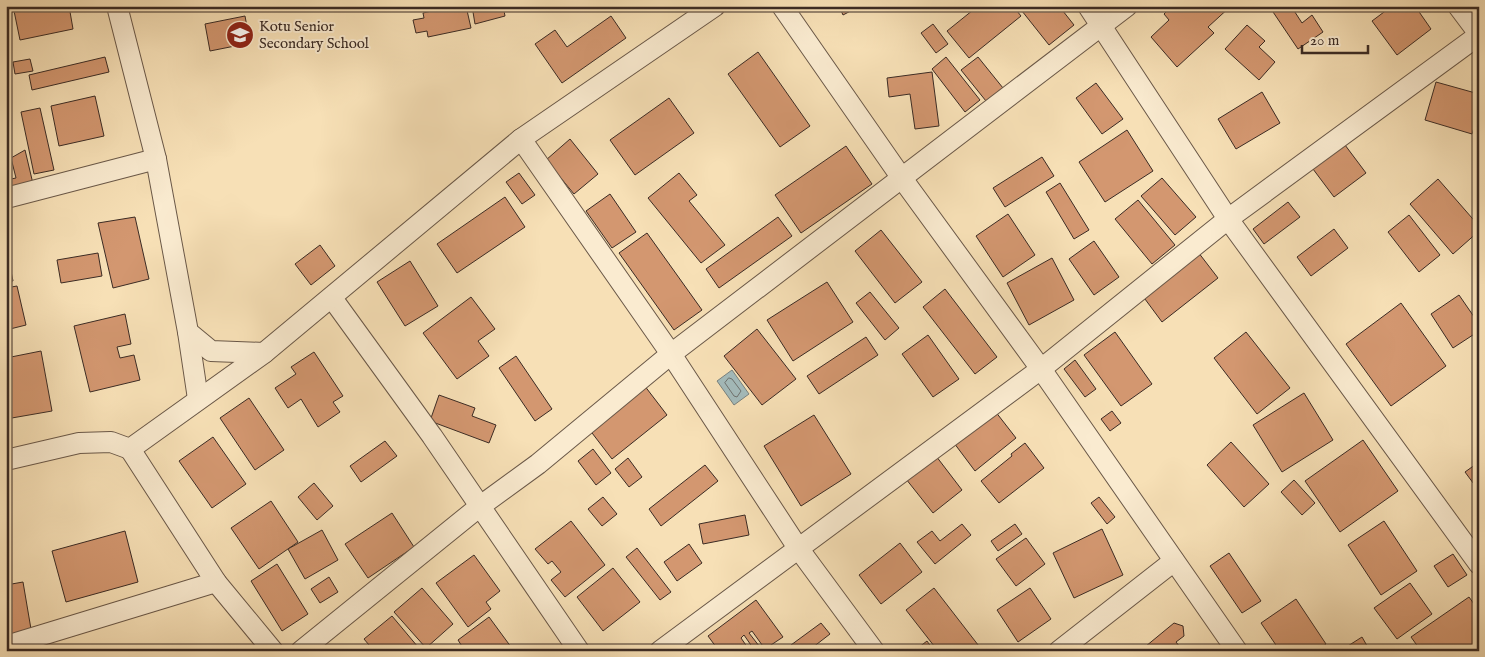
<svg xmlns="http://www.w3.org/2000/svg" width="1485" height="657" font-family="'IM FELL English',serif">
<rect width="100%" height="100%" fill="#f7e0b6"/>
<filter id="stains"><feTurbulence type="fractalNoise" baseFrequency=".004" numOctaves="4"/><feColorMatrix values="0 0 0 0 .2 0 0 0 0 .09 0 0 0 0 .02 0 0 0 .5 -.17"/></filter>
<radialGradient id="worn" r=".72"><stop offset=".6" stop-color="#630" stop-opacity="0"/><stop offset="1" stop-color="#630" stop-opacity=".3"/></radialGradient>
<polygon fill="#a3baba" stroke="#79817e" points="732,370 749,394 734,405 717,381"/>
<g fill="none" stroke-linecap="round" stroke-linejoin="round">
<polygon stroke="#6f726f" stroke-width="1" points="729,378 732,379 741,391 737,397 734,396 725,383"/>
</g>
<g fill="#d39770" stroke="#3b2b24">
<polygon points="13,6 69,6 73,29 20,40"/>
<polygon points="454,6 466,6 471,28 428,37 427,31 416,33 413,20 424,18 423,13"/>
<polygon points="472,6 503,6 505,16 475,24"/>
<polygon points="839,6 860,6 843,15"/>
<polygon points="978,6 1013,6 1021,16 969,58 947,31"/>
<polygon points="1018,6 1059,6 1074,25 1049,45"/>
<polygon points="1172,6 1231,6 1208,27 1214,33 1177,67 1151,37 1169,20 1164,14"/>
<polygon points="1269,6 1291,6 1302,23 1312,15 1323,32 1298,49"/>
<polygon points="1392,6 1415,6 1431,29 1397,55 1372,21"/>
<polygon points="245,16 250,43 210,51 205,24"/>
<polygon points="611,16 626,38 562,83 535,44 555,30 567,47"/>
<polygon points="933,24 948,44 936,53 921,33"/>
<polygon points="1247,25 1265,41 1259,47 1275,62 1259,80 1225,49"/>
<polygon points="758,52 810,126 780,147 728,74"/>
<polygon points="105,57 109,72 32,90 29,75"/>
<polygon points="946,57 980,100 965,112 932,69"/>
<polygon points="978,57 1003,88 986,101 961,70"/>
<polygon points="30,59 33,71 15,74 13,62"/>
<polygon points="932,72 939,126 915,129 910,94 889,97 887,78"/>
<polygon points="1436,82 1479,94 1479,112 1472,134 1425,120"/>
<polygon points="1096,83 1123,119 1102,134 1076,98"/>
<polygon points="1262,92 1280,123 1236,149 1218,119"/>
<polygon points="95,96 104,136 59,146 51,106"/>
<polygon points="669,98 694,133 635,175 610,140"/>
<polygon points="40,108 54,170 34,174 21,112"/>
<polygon points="1127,130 1153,171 1105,202 1079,162"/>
<polygon points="570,139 598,174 574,194 546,160"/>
<polygon points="1342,141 1366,173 1334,197 1310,165"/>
<polygon points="846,146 872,184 801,233 775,195"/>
<polygon points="25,150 34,188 6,195 6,180 16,178 11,158"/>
<polygon points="1042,157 1054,176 1005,207 993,188"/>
<polygon points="519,173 535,195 522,204 506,182"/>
<polygon points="679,173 697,195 689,201 725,245 701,263 648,198"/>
<polygon points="1162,178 1196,217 1175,235 1141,196"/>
<polygon points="1438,179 1479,226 1479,231 1453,254 1410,204"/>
<polygon points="1060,183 1089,230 1074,239 1046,192"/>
<polygon points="610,194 636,232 612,248 586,211"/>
<polygon points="505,197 525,227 457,273 437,244"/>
<polygon points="1138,200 1175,245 1152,264 1115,219"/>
<polygon points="1288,202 1300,217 1264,244 1253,229"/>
<polygon points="1008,214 1035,255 1003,277 976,236"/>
<polygon points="1409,215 1440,255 1419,272 1388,232"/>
<polygon points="135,217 149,279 113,288 98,223"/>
<polygon points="778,217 792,236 719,288 706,269"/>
<polygon points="1334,229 1348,248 1311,276 1297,257"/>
<polygon points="881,230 922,282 895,303 855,251"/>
<polygon points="647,233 702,310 674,330 619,253"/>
<polygon points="1094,241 1119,277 1094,295 1069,259"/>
<polygon points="320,245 335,266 311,285 295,264"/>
<polygon points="6,247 13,281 6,282"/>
<polygon points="1198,252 1218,278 1162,322 1142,295"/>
<polygon points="98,253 102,276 61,283 57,260"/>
<polygon points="1052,258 1074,300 1029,325 1007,283"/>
<polygon points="410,261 438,306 405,326 377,282"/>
<polygon points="827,282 853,322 793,361 767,320"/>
<polygon points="17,286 26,325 6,330 6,288"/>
<polygon points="945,289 997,357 975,374 923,307"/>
<polygon points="870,292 899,328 885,340 856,303"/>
<polygon points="1459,295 1479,324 1479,331 1453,348 1431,314"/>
<polygon points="471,297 495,329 478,341 489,356 457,379 423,333"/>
<polygon points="1401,303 1446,366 1391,406 1346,344"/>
<polygon points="125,314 131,344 117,347 120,358 134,355 140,380 90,392 74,326"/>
<polygon points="757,329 796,379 762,405 724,356"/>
<polygon points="1115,332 1152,384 1121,406 1084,355"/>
<polygon points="1246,332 1290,388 1257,414 1214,358"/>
<polygon points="928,335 959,379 933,397 902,354"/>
<polygon points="866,337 878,355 819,394 807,376"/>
<polygon points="41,351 52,411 6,419 6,358"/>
<polygon points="314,352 343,396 333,402 340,412 318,427 301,399 288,408 275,388 296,374 291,367"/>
<polygon points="516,356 552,409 535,421 499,368"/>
<polygon points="1075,360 1096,389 1085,397 1064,369"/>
<polygon points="644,385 667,415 612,459 589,429"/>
<polygon points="1304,393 1333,440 1282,472 1253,425"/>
<polygon points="439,395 475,408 472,416 496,425 489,443 430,421"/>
<polygon points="249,398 284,450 255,470 220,418"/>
<polygon points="995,411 1016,438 975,471 954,443"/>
<polygon points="1112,411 1121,423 1110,431 1101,419"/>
<polygon points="814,415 851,474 801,506 764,446"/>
<polygon points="213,437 246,484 212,508 179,461"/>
<polygon points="1363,440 1398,491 1340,532 1305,481"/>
<polygon points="385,441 397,456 361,482 350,466"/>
<polygon points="1231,442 1269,484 1244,507 1207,465"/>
<polygon points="1025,443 1044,468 999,503 981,481 1012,456 1011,454"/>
<polygon points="593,449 611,473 596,485 578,461"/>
<polygon points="936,456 962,490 933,513 906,479"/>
<polygon points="628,458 642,477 629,487 615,469"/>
<polygon points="1479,462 1479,491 1465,472"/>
<polygon points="705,465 718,481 661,526 649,509"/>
<polygon points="1294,480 1315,503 1302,515 1281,492"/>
<polygon points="314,483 333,506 317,520 298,497"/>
<polygon points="603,497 617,514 602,526 588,509"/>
<polygon points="1099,497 1115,517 1107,524 1091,503"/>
<polygon points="271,501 298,542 259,569 231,528"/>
<polygon points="392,513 414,547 368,578 345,544"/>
<polygon points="745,515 749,535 703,544 699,524"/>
<polygon points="571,521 605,565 565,597 551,580 561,572 552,561 548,564 535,549"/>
<polygon points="1384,521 1417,571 1381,595 1348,545"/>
<polygon points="962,524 971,535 935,564 917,542 932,531 940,541"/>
<polygon points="1015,524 1022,534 998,551 991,541"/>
<polygon points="1102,529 1123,575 1074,598 1053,553"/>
<polygon points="322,530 338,560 305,579 288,549"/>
<polygon points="125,531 138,582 66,602 52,551"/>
<polygon points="1026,538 1045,564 1016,586 996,559"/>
<polygon points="900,543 922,572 881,604 859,575"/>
<polygon points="689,544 702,563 677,581 664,562"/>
<polygon points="637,548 671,592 660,600 626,557"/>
<polygon points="1229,553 1261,601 1242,613 1210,566"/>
<polygon points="1453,554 1467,575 1448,587 1434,566"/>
<polygon points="474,555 500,591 486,602 491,609 468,627 436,583"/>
<polygon points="277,564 308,614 282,631 251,581"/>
<polygon points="613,568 640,602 603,631 577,597"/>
<polygon points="329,577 338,592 320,603 311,589"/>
<polygon points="23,582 32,635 6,640 6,585"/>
<polygon points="1410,583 1432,614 1397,639 1374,608"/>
<polygon points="422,588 453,624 426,648 394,612"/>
<polygon points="934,588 982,650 981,651 938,651 906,610"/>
<polygon points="1030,588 1051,619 1018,642 997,610"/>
<polygon points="1469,597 1479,611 1479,651 1421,651 1411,637"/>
<polygon points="1296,599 1326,644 1317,651 1280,651 1261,623"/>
<polygon points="756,600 783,637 765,649 752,631 749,633 763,651 755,651 744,635 741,638 750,651 719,651 708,636"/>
<polygon points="392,616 418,647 413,651 374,651 364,639"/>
<polygon points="489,617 514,651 465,651 458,640"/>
<polygon points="821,623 830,634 808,651 796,651 791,645"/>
<polygon points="1174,623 1183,626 1184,636 1176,642 1183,651 1140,651"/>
<polygon points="1362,637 1370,651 1340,651"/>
<polygon points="927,641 934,651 914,651"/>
</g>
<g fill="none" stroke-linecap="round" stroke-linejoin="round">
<g stroke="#6a5848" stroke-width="22">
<g id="minor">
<polyline points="117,6 156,159 188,332 211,351 264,353"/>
<polyline points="782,6 901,177 1041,369 1237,651"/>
<polyline points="1088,6 1228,219 1479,564"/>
<polyline points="1458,6 1479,34"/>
<polyline points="521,139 671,354 798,548 874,651"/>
<polyline points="6,198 156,159"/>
<polyline points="332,298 432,436 579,651"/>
<polyline points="188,332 198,399"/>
<polyline points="130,449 216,582 273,651"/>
<polyline points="6,460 79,443 111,442 130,449 264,353 521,139 715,6"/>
<polyline points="6,646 216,582"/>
<polyline points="301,651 479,507 538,464 671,354 1127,6"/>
<polyline points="660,651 1041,369 1228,219 1479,35"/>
<polyline points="1059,651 1174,561"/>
</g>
</g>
<use href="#minor" stroke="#faebd0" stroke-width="20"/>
</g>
<defs>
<g id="school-disc" transform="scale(1.4375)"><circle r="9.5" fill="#8f2418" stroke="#faebd0"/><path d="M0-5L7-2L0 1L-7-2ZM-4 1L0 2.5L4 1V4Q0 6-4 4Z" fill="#fff"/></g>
</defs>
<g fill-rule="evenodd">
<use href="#school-disc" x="240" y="35"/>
</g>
<g text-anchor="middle" stroke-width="4" stroke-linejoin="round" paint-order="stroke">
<g font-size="15" fill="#3b2b24" stroke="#faebd0" text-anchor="start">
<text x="259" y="31">Kotu Senior<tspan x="259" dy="17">Secondary School</tspan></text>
</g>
</g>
<rect width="1485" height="657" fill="none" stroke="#f7e0b6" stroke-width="25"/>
<rect x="8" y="8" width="1470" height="642" fill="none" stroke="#3b2b24" stroke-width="2.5"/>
<rect x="12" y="12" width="1460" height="632" fill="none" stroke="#3b2b24"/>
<path d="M1302 45v8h66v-8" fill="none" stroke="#3b2b24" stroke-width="2.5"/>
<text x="1310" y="45" font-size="15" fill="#3b2b24" stroke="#faebd0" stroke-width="4" paint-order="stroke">20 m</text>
<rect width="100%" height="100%" filter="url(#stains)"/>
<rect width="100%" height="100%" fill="url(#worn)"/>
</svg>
